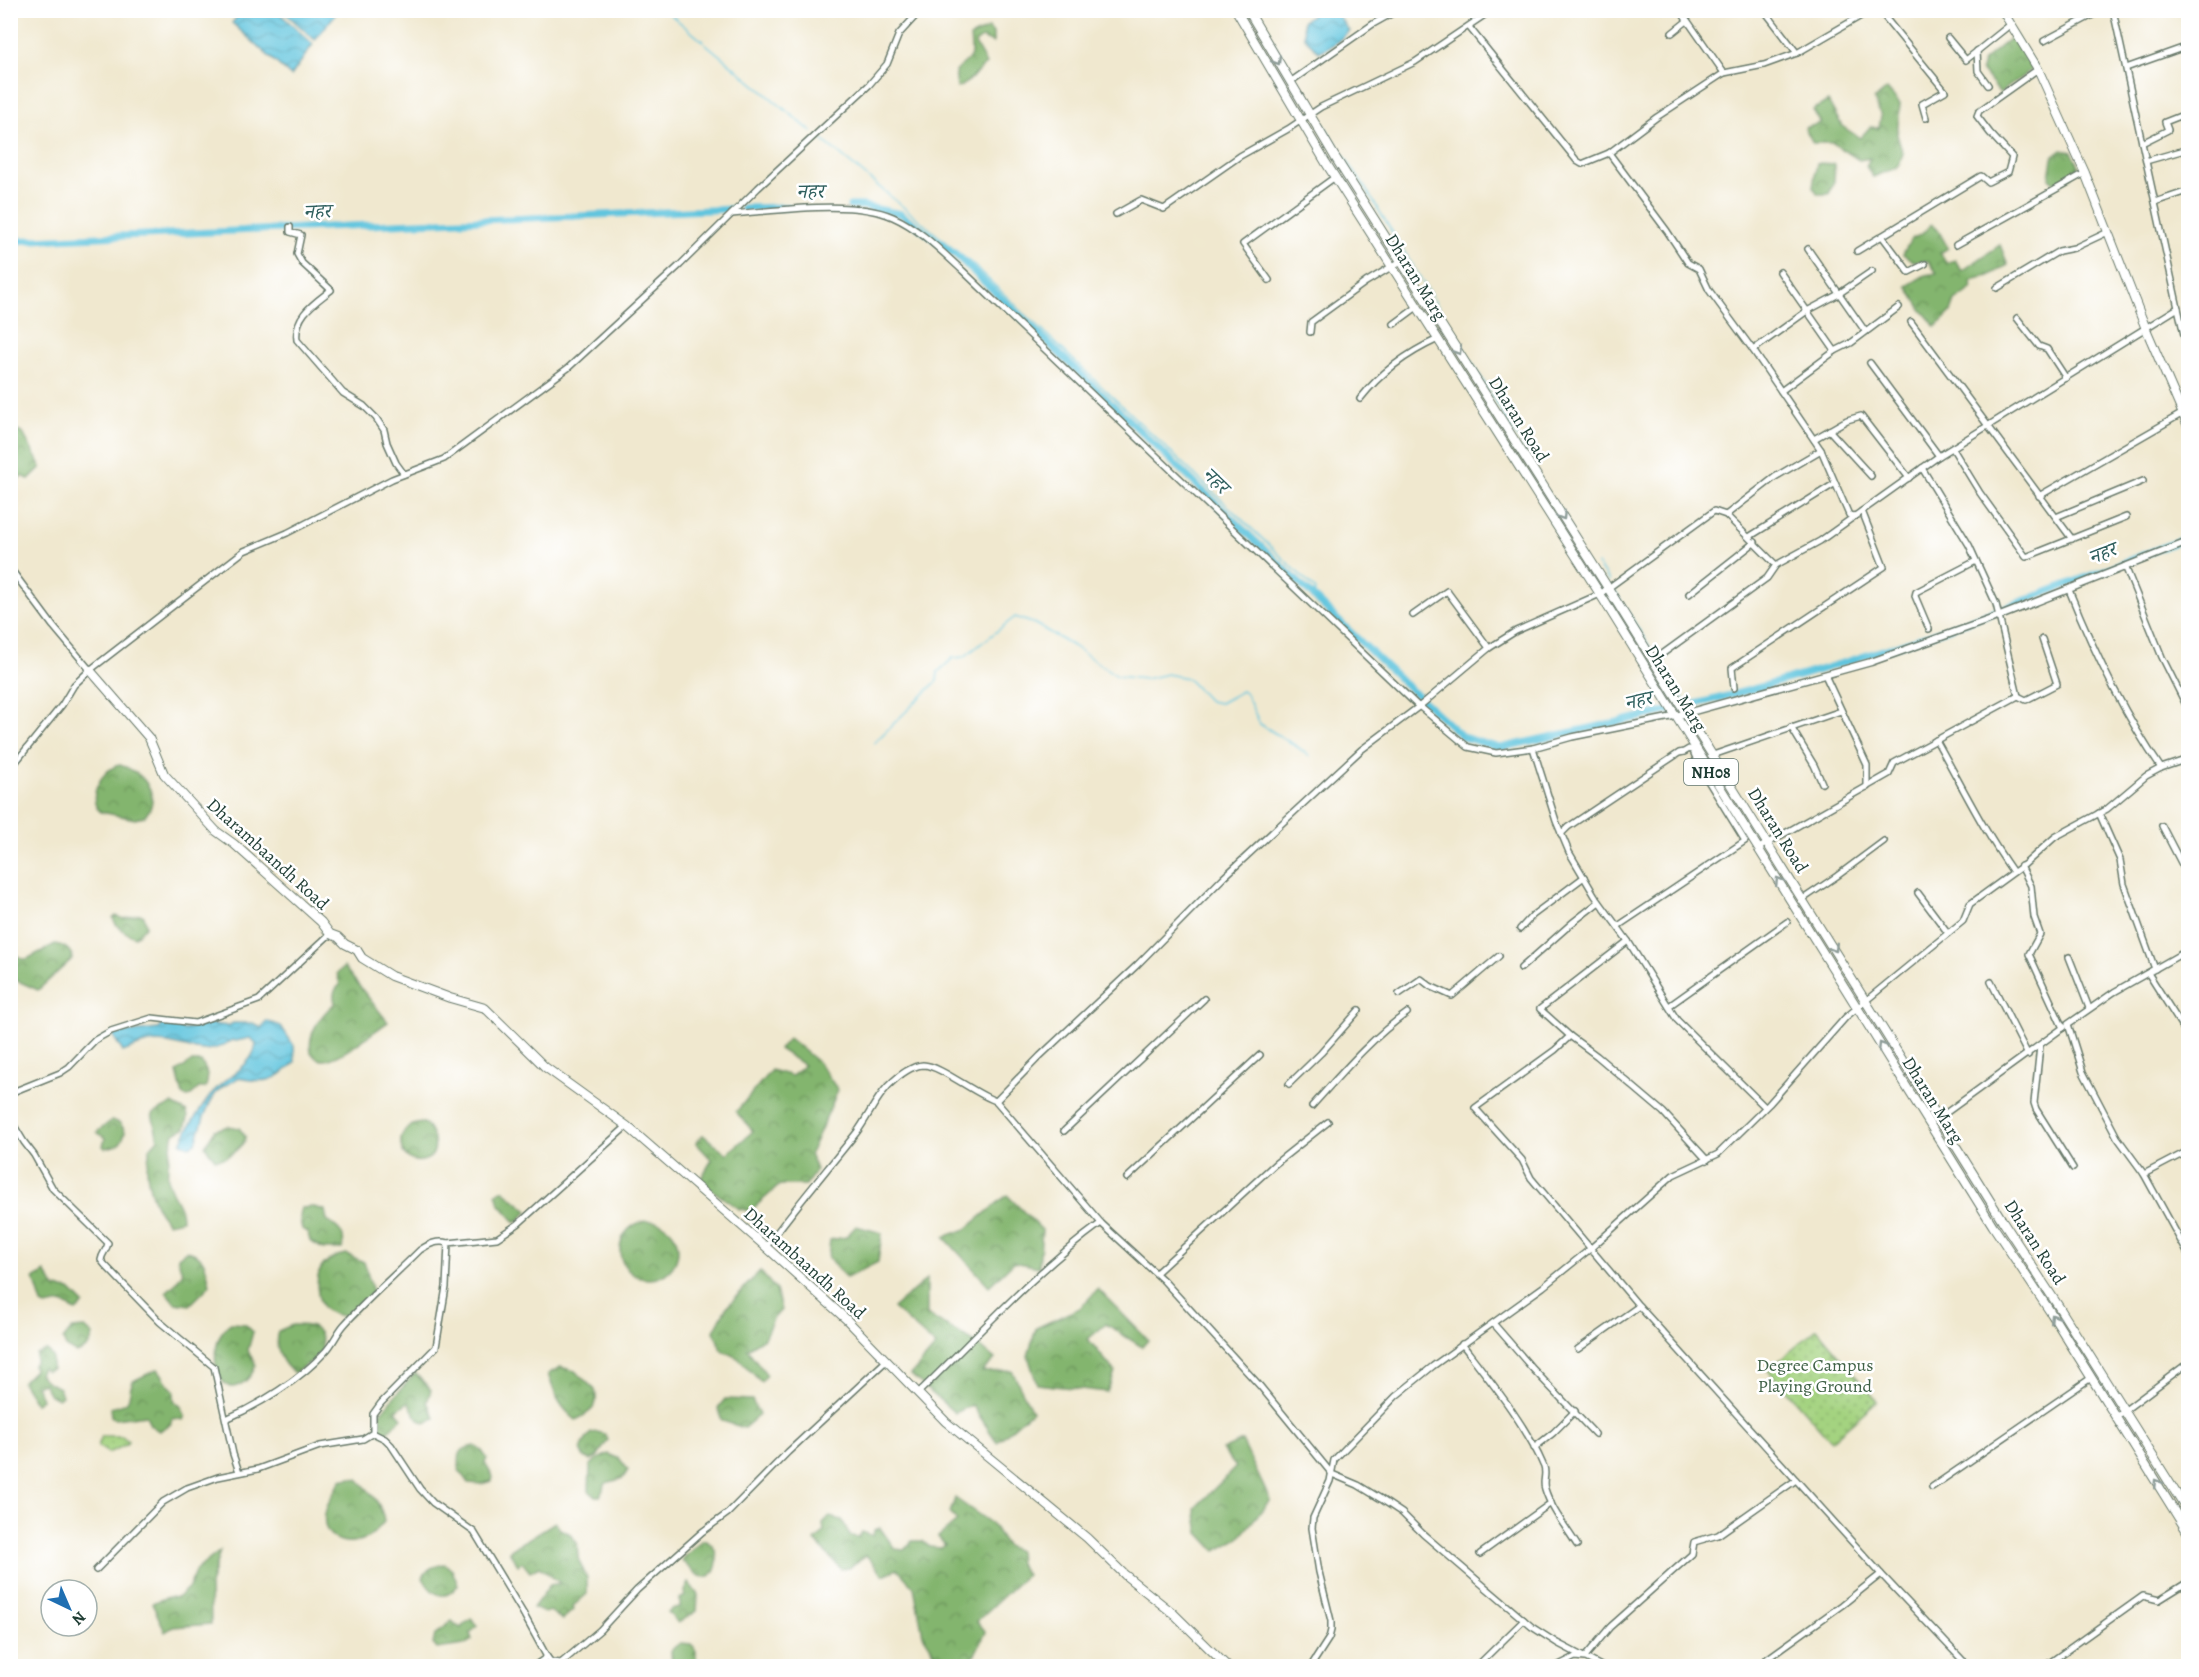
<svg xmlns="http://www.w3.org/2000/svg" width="2199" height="1677" font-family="Alegreya,'Noto Serif Devanagari',serif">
<defs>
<pattern id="grass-dots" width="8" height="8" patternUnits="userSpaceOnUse" patternTransform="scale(1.5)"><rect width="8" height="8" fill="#a4d380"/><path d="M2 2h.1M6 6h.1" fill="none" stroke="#85ac6a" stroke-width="1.8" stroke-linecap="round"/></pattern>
<pattern id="forest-crowns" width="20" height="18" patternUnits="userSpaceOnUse" patternTransform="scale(1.5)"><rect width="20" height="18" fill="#83b56e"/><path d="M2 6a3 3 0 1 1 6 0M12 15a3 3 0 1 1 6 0" fill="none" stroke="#6b945b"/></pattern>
<pattern id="water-waves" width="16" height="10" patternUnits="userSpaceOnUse" patternTransform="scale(1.5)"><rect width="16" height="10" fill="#60c5de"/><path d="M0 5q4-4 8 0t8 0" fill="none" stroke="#4fa1b5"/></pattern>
</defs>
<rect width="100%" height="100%" fill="#fff"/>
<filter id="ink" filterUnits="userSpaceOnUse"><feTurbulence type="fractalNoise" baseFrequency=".0167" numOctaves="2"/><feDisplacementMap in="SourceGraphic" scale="12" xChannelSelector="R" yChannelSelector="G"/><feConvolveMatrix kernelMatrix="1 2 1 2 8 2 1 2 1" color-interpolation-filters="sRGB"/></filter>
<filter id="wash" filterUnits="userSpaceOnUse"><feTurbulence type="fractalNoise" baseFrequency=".008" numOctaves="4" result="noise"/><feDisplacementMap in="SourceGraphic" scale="24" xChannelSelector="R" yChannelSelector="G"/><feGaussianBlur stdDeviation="1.35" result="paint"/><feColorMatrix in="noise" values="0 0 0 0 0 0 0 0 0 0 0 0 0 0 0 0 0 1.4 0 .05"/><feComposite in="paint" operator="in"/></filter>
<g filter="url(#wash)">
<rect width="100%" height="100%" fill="#f0e8cf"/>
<g fill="url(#grass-dots)" stroke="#62885a" stroke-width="1.5">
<polygon points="1817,1329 1877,1401 1831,1441 1768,1370"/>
<polygon points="102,1436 122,1436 128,1441 126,1445 108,1453 98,1446"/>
</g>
<g fill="url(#forest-crowns)" stroke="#517951" stroke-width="1.5">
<path d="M989,28L993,33V43L982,38L975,43L986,64C976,72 970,83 957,88L955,72C970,55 973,64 970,37Z"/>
<polygon points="2014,35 2034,68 2000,93 1981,70 1983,61"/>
<polygon points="1887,89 1900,104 1897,135 1903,154 1898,167 1873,177 1866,166 1870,158 1859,160 1833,143 1813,143 1805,128 1821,123 1813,110 1828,101 1842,126 1860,138 1870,127 1879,128 1881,116 1874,100"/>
<polygon points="2062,150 2072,152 2079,166 2071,178 2057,185 2049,178 2052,158"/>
<polygon points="1817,163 1835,164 1834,181 1829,194 1818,194 1813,187"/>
<polygon points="1931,224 1938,230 1948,248 1940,253 1947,263 1955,260 1962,271 2000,245 2008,265 1989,276 1975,279 1971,282 1972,289 1955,301 1951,312 1936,327 1921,309 1907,286 1925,275 1937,273 1928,261 1913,261 1903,254 1911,239 1922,234"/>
<polygon points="11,429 23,433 41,467 29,479 22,476 15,481 11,478"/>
<path d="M120,765C142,771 164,796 144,817L135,819L101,812C85,801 101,768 120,765Z"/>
<path d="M140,914L144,916L146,926L135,937C126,933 116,928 113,918L116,916L124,919Z"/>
<path d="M55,944C63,945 67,948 72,954V959L38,990L11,978V952L22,959H27Z"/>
<path d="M344,967L388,1022C374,1031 338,1062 322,1060C317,1060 314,1056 311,1052C307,1033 321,1015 335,1003C333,995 333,991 340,985L337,973Z"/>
<polygon points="789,1038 819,1063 838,1090 810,1154 816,1170 806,1185 780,1185 750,1211 739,1209 699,1181 712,1160 696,1143 703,1135 727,1154 753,1131 736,1112 771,1070 792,1076 804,1065 779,1049"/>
<path d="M191,1062H201C207,1071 210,1078 205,1088H199L189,1097L183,1096L177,1072Z"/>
<path d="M172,1104L187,1112L188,1118L185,1128L174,1133C171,1146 166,1167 168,1180C170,1195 183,1205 182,1220L168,1223C155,1209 147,1187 147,1168C147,1161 150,1156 149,1149L158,1139L152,1114Z"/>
<path d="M112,1120L120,1123L125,1131C123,1144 118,1146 105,1148L103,1146L105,1138L97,1132Z"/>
<path d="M424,1123C436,1133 441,1157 422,1161C398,1166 389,1124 424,1123Z"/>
<path d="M229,1126L239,1128L245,1136V1141C237,1150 228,1160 215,1159L205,1146L215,1130Z"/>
<polygon points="503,1190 528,1211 516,1223 500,1205 496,1194"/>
<polygon points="1007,1195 1042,1230 1039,1267 1014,1262 989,1286 944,1237 966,1229"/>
<path d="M314,1207L325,1210L327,1221C339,1228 347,1235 342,1249H323L310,1241L308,1233L302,1229L300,1220L301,1208Z"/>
<circle cx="649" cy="1250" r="29"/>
<polygon points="856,1226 882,1233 878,1262 846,1278 828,1258 830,1240 846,1237"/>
<path d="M186,1251C206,1254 206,1268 210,1285L190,1305L175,1303L166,1292L175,1284L183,1272L180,1267L178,1257Z"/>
<path d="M346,1254L364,1262L373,1292L348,1317C341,1316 332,1315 326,1310C321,1306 319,1300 318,1294C314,1271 323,1258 346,1254Z"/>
<polygon points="760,1271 776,1290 781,1310 773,1319 764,1338 747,1349 767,1375 761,1382 738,1358 721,1350 714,1331 726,1308"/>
<polygon points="45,1272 55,1288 70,1290 84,1304 76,1311 62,1303 46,1306 42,1304 34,1279"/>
<polygon points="927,1279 927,1315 976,1343 995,1359 982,1372 1012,1371 1032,1411 997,1442 972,1405 955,1413 911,1375 936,1346 893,1308"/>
<polygon points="1098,1289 1148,1340 1142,1347 1106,1324 1088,1339 1115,1372 1107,1392 1037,1384 1028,1356 1036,1328 1080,1308"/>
<path d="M231,1323L245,1324L253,1332L248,1350C249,1356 256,1360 255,1366C253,1378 234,1394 224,1383C210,1368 214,1334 231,1323Z"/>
<path d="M292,1325C306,1325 319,1324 322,1341C323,1346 322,1350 319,1355C313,1362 302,1367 295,1373C282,1366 273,1345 278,1331Z"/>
<path d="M85,1328L93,1335C90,1346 87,1349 76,1353L66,1347L63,1340L72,1329Z"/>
<polygon points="47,1350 52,1357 52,1369 46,1371 42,1368 39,1374 46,1381 59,1388 62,1396 58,1399 50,1395 43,1383 36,1386 42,1398 36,1404 22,1382 34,1370 33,1365 36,1361 36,1354"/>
<path d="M560,1367L575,1371L595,1390C600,1408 589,1413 576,1420C558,1406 555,1394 548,1374Z"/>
<path d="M158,1369C164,1376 167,1385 174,1390V1401L181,1406L185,1416L183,1420L172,1418L171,1424L159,1431L150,1425L146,1415L115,1419L111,1416L110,1408C137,1402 125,1399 133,1381Z"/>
<polygon points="415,1373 431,1390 427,1402 435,1418 425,1423 418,1419 408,1402 396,1411 402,1418 384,1435 376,1430 379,1414"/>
<polygon points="725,1399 752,1400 759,1415 744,1428 722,1421 718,1408"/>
<path d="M597,1432L605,1434L608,1440L597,1457L591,1460C574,1455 583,1443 591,1433Z"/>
<polygon points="1242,1441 1270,1500 1239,1538 1216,1551 1199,1533 1195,1508 1236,1467 1222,1450"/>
<path d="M475,1446L482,1451L487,1458L485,1463L493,1477L492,1481L481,1484L468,1483L459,1470C458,1454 459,1448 475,1446Z"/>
<polygon points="608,1454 620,1459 628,1470 623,1478 606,1483 600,1496 595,1496 589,1491 590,1466 596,1460"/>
<path d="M350,1478L358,1479C370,1492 382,1503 384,1522C379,1527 373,1535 367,1538C345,1549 318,1538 326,1510C329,1499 335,1490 341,1480Z"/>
<polygon points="955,1498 992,1524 1006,1546 1018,1551 1019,1564 1026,1575 977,1621 986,1632 969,1666 963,1666 936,1655 923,1635 914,1587 897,1569 883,1575 866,1555 849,1568 841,1569 815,1541 824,1532 823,1523 829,1517 842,1520 850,1536 859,1537 862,1532 873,1536 874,1530 880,1528 895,1549 904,1550 912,1541 923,1541 929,1547 941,1548 945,1545 938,1537 957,1521 950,1513"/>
<polygon points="555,1522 560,1529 569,1533 577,1543 578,1558 587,1579 587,1594 572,1607 573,1610 562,1620 550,1611 545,1613 533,1608 550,1585 560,1583 539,1567 530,1572 522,1562 518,1565 509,1551"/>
<path d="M703,1540C724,1545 720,1583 700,1576C693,1573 687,1565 681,1560Z"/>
<polygon points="220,1551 210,1585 211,1624 173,1627 165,1632 152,1603 168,1597 177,1598 190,1586 195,1571"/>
<path d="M445,1564L452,1570L458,1585C445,1603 432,1595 423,1578C427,1568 434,1566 445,1564Z"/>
<polygon points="689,1583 698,1595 697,1611 678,1623 668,1612 674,1608 680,1607 680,1599 685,1596 685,1591"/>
<polygon points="471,1619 478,1626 470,1633 472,1640 464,1645 437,1649 433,1644 435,1635 452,1621 460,1628"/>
<polygon points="680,1643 692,1644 696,1651 696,1663 691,1666 672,1666 671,1650"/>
</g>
<g fill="url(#water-waves)" stroke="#408189" stroke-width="1.5">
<polygon points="242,11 277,11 313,44 291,76 232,23"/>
<polygon points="283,11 338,11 315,40"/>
<polygon points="1317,11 1335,11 1349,31 1336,43 1319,52 1304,37 1303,21"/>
<path d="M267,1021L281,1026L294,1046L295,1062C275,1083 264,1083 238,1078C231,1083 223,1085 218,1091C207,1103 200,1128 196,1143L189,1146L181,1143C187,1129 206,1099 217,1088C230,1075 255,1063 256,1043L250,1038L236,1041L232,1040C199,1063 182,1038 150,1043C141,1044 131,1049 123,1052L112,1034L158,1029L162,1024L181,1027L183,1030L207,1023L228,1026L233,1023H253L261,1028Z"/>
</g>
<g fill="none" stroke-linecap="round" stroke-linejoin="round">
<g stroke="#60c5de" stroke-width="1.5">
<polyline points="665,10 812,132"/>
<polyline points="1256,10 1291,74"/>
<polyline points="1295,80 1312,107"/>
<polyline points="1317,115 1367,191 1527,453"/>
<polyline points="820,138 971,263 1310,584 1316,590 1313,596"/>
<polyline points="1597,564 1609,581"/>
<polyline points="1612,587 1656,657"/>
<polyline points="1659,661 1688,706"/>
<polyline points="874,743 937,681 938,672 953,658 964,657 1015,617 1035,624 1073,646 1117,676 1145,679 1167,674 1187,678 1209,701 1220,703 1242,691 1245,692 1260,724 1299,748 1310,757"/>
</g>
<g stroke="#60c5de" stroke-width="7">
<polyline points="850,206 863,206 901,214 957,256 1407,686 1463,737 1500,748 1672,710"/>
<polyline points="743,208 788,207"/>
<polyline points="10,241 732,209"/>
<path d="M1683,707C1856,666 2024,603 2188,537"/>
</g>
</g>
</g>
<g filter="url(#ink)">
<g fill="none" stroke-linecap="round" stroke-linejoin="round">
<g stroke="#68796a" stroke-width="8">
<g id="minor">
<polyline points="1680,10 1724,73"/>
<polyline points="1764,10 1797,53"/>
<polyline points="1879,10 1945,91 1922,104 1926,118"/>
<polyline points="2113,10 2178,308"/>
<polyline points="1469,27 1577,161 1582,164 1609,153 1667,231 1688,263 1699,269 1709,290 1753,350 1821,450 1849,515 1855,516"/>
<polyline points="1672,33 1687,21"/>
<polyline points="1948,38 1966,60 2011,24"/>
<polyline points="2044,41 2102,10"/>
<polyline points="1977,51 1978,71 1988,85"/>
<polyline points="2126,68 2188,46"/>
<polyline points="1290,82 1373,24 1398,10"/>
<polyline points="2142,143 2168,130 2165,122 2188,113"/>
<polyline points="1609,153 1657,117 1724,73 1764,65 1797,53 1871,10"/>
<polyline points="2146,161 2188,149"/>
<polyline points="2155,202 2188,191"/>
<path d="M732,214C777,211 852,199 893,217C920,229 941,251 963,271L1418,706"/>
<polyline points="1116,214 1141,200 1164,209 1240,156 1288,129 1321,107 1415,62 1492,10"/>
<path d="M290,227V232L301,235L297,254L302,263L331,290C313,304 294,316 297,340L343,393L364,406L376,418L384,430L387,443L396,463L404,474"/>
<polyline points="1882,236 1909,272 1925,264"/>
<polyline points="1956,245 2085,173"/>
<polyline points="1808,249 1865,331"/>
<polyline points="1857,251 1981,176 1988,182 2008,172 2012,157 1990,133 1977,116 1979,111 2038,69"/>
<polyline points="1780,272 1835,351"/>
<polyline points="1269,280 1243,244 1335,177"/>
<polyline points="1997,288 2059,251 2074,248 2108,232"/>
<polyline points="2017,318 2039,346 2047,349 2066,378"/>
<polyline points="1911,322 2072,539"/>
<polyline points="1394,324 1417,307"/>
<polyline points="1310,332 1311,322 1366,282 1401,261"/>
<polyline points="1753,350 1807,311 1837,295 1872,271"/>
<polyline points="1870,363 1939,456"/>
<polyline points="1781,391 1835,351 1851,343 1899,307"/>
<path d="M1360,399C1381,372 1407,353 1438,339"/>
<polyline points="1829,430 1871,476"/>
<polyline points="1814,439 1847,420 1861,416 1909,478"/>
<polyline points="1953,449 1980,493 2026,557 2126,517"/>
<polyline points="2039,496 2183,413"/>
<polyline points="1726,515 1775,477 1821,450"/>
<polyline points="2056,517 2143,481"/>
<polyline points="1749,537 1834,484"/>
<polyline points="2125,566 2162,657 2188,709"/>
<polyline points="10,568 53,626 90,670"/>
<path d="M2069,590C2094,652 2123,713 2161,768"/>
<polyline points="1689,594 1755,542"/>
<polyline points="1413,615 1447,591 1489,648"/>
<polyline points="1929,629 1915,596 1916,592 1976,561"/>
<polyline points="1654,660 1767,578 1776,565"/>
<polyline points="1825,675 1867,765 1867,787"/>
<polyline points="1734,688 1732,668 1884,567 1862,511"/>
<polyline points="2018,696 2026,700 2057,684 2042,639"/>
<polyline points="1419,706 1468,747 1496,753 1533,748 1572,737 1676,716"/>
<polyline points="1791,727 1814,765 1822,783"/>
<path d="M1936,740C1961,784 1983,830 2013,872"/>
<polyline points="1533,748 1556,821 1569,852 1595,896 1628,941 1677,1020 1765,1107"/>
<polyline points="1713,755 1841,711"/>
<polyline points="10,769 62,705 74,685 90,670 244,551 287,533 392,479 444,459 568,368 680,265 758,188 869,85 887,64 899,34 921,10"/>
<polyline points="2099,813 2120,860 2124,884 2155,969"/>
<polyline points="2162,826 2188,876"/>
<polyline points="1561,834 1568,827 1679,753 1684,752 1689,749 1693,751 1700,768 1745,841 1618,926"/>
<polyline points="1759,848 1889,774 1894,763 2018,696 1996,604 1969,545 1922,468"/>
<polyline points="2021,866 2031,886 2034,917 2040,934 2029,954 2063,1028"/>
<polyline points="1918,893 1948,933"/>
<polyline points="1803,899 1837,876 1884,841"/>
<polyline points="1520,929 1533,915 1584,877"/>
<polyline points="2188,950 2114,992 2068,1024 2083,1072 2117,1137 2144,1174 2188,1254"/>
<polyline points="2069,957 2089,1008"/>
<polyline points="1521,968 1572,923 1599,902"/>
<polyline points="2148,973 2188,1036"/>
<polyline points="1991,982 2028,1055"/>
<polyline points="1399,994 1421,979 1430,986 1452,996 1499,956"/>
<polyline points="1669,1006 1787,922"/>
<polyline points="1570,1036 1540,1009 1628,941"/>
<polyline points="2040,1046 2034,1103 2036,1109 2073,1168"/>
<polyline points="1289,1084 1321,1053 1359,1010"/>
<polyline points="10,1093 60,1073 69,1067 95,1040 111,1031 152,1018 195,1023 259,1000 330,934"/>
<polyline points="996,1101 1040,1056 1136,966 1223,878 1361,750 1421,705 1489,648 1516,631 1600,594 1714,511 1726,515 1776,565 1820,541 1939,456 2178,308 2188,353"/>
<path d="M1312,1106C1341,1074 1371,1038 1407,1013"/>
<polyline points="1939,1118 2064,1027"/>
<path d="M10,1119L24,1142L34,1155L53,1189L108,1243C107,1250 102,1253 101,1260L105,1265L160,1322L214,1367L233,1454L239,1472"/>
<polyline points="1064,1131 1204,999"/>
<polyline points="1707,1160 1663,1112 1597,1056 1570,1036 1555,1050 1475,1108 1522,1160 1531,1178 1639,1306 1881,1574 1968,1666"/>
<polyline points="2144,1174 2188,1151"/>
<polyline points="1127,1178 1260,1055"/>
<path d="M766,1247C795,1207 827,1170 857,1132C868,1117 875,1100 888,1086C896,1078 910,1066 923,1065C940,1065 976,1095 996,1101L1101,1223L1163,1280L1260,1386L1332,1474L1358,1485L1381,1499L1402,1513L1423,1534L1532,1627L1557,1643L1601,1666"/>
<polyline points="1156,1273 1275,1164 1328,1122"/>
<polyline points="1493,1323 1532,1368 1595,1434"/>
<path d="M1462,1344C1489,1379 1527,1426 1544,1467C1547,1475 1542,1481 1545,1489C1551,1509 1566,1527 1577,1545"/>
<polyline points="1578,1349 1639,1306"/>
<path d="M918,1393C978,1335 1034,1272 1101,1223"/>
<polyline points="2116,1417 2188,1363"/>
<path d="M226,1419C259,1405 301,1379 325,1352C333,1344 337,1333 344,1325C367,1299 395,1275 420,1250C429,1244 437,1240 448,1243"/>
<polyline points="373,1433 385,1439 391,1445 420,1489 433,1503 474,1532 523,1613 547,1657"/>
<polyline points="1534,1448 1553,1433 1575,1411"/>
<polyline points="1932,1487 2091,1378"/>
<polyline points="1480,1554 1551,1503"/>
<polyline points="96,1570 163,1502 187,1488 218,1477 258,1469 320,1446 363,1439 373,1433 373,1414 381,1403 436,1347 446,1287 448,1243 497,1238 518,1224 627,1126"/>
<polyline points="534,1666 547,1657 551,1662 561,1663 600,1630 637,1590 702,1532 728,1513 788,1452 887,1360"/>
<polyline points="1311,1666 1329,1638 1331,1630 1331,1621 1319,1572 1312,1528 1313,1518 1330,1481 1334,1460 1396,1396 1433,1366 1543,1287 1590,1249 1673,1175 1718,1154 1769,1104 1846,1017 1963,921 1970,904 2025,864 2055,837 2107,809 2146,776 2161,768 2188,759"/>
<polyline points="1477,1666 1524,1620"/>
<polyline points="1557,1666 1575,1657 1584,1658 1610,1627 1692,1554 1694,1542 1718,1535 1796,1480"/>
<polyline points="1757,1666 1842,1605 1881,1574"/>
<polyline points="2045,1666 2143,1596 2159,1600 2188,1582"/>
</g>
</g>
<g stroke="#68796a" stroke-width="9">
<polyline id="tertiary" points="1676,716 1871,662 2000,616 2188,542"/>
</g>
<g stroke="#68796a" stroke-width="10">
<g id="primary">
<polyline points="1236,10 1326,163 1600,594 1993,1226 2051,1313 2188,1533"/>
<polyline points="1248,10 1335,157 1608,588 2002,1220 2059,1307 2188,1512"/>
<polyline points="2002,10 2038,69 2085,173 2146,329 2188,426"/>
<polyline points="90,670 149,738 164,774 216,831 234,844 321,922 330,934 338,937 345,944 357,950 362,958 391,976 450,998 485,1008 545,1067 627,1126 766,1247 846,1319 946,1422 1087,1538 1125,1575 1174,1614 1227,1666"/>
</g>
</g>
<use href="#minor" stroke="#fff" stroke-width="5"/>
<use href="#tertiary" stroke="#fff" stroke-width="6"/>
<use href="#primary" stroke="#fff" stroke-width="8"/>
</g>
<defs><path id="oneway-chevron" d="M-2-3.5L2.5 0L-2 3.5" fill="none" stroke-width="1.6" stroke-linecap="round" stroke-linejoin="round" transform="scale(1.5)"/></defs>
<g stroke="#8f9e9a">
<use href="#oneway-chevron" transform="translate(1277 61) rotate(59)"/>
<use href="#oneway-chevron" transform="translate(1458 351) rotate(58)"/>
<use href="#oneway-chevron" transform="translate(1562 516) rotate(58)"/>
<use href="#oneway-chevron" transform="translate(1779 881) rotate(-122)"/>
<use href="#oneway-chevron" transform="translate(1834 948) rotate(58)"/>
<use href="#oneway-chevron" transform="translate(1882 1046) rotate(-122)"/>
<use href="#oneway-chevron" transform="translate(2054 1318) rotate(-122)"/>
<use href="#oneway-chevron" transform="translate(2157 1483) rotate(-122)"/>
</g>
</g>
<g text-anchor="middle" stroke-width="5" stroke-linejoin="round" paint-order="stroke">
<rect fill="#fff" stroke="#627771" stroke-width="1.5" x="1684" y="759" width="54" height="26" rx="4.5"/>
<g font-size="16" font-weight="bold" fill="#1f3d34">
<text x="1711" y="778">NH08</text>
</g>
<g font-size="18" fill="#1f3d34" stroke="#fff">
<text transform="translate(1416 277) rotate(58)" y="6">Dharan Marg</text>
<text transform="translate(1519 419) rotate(58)" y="6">Dharan Road</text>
<text transform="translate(1676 688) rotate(58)" y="6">Dharan Marg</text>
<text transform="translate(1778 830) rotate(58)" y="6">Dharan Road</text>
<text transform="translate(268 854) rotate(42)" y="6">Dharambaandh Road</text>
<text transform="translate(1933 1100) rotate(58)" y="6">Dharan Marg</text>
<text transform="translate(2035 1242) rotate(57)" y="6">Dharan Road</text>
<text transform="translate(805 1263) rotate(42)" y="6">Dharambaandh Road</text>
</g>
<g font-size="18" fill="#406247" stroke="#fff">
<text x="1815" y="1371">Degree Campus<tspan x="1815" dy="21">Playing Ground</tspan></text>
</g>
<g font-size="20" font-style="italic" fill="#2f5f5e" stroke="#fff">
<text transform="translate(810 191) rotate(-1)" y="7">नहर</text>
<text transform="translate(317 211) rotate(-2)" y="7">नहर</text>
<text transform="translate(1216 480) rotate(44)" y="7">नहर</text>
<text transform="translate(2102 553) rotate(-21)" y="7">नहर</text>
<text transform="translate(1638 700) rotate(-13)" y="7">नहर</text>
</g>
</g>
<rect width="2199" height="1677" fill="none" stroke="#fff" stroke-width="36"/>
<g transform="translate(69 1608) rotate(136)"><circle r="28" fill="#ffffff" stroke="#a5b1ae" stroke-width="1.5"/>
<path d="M0-4.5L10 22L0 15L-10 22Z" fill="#1f6fb2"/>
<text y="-9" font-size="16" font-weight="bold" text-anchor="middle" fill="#1f3d34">N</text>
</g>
</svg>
